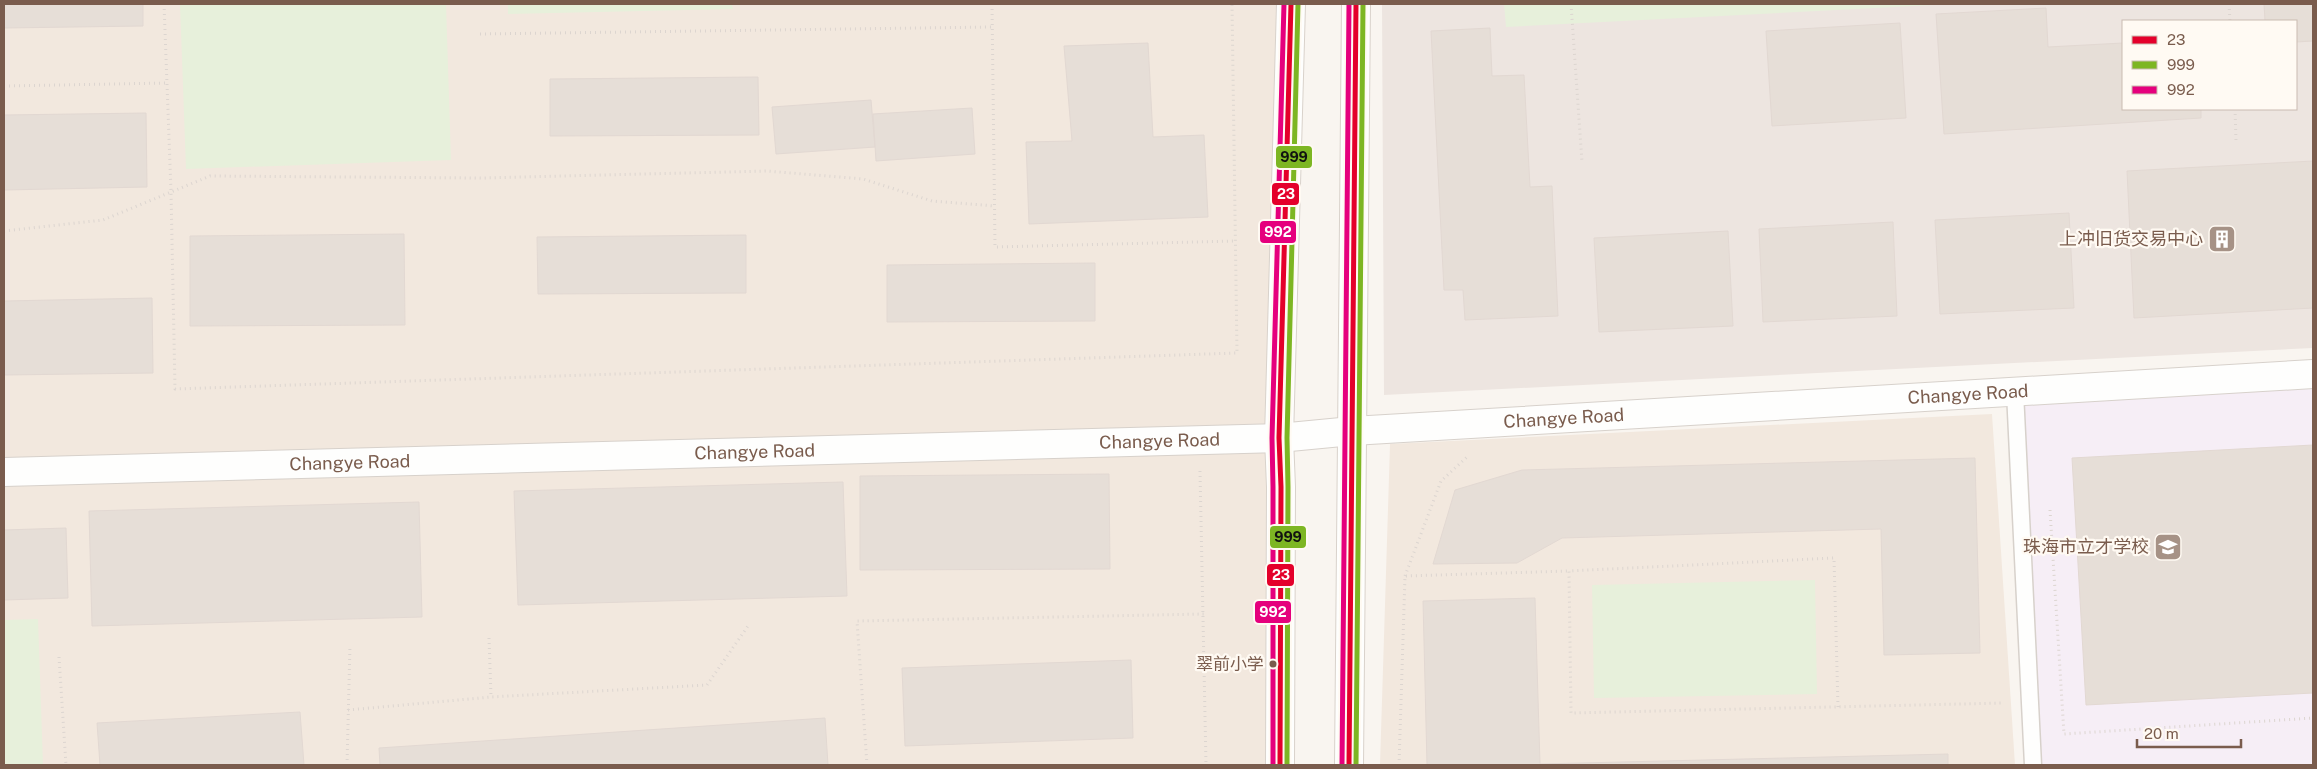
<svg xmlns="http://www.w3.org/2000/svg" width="2317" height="769" font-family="'Public Sans','Noto Sans SC',sans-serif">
<rect width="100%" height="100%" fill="#f9f5f0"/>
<g fill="#f2e8de">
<polygon points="4,4 1291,4 1279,765 4,765"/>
<polygon points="1992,414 2015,765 1380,765 1390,444"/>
</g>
<path fill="#ede5e0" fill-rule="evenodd" d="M1382,4H2313V348L1384,395ZM2123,21H2296V109H2123Z"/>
<polygon fill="#f6eef6" points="2313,375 2313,765 2033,765 2015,392"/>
<g fill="#e7f0db">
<polygon points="180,4 446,4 451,160 186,169"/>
<polygon points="508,4 732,4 733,9 508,14"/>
<polygon points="1504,4 1953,4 1506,27"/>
<polygon points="1815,580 1817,694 1594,698 1592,585"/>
<polygon points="38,619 43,765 4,765 4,620"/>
</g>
<g fill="#e6ded7" stroke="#e2d8d2">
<polygon points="4,4 143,4 143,26 4,28"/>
<polygon points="2264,4 2313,4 2313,41 2296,42 2296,21 2265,21"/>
<polygon points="2046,8 2048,47 2123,43 2123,109 2201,109 2201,118 1944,134 1936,14"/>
<polygon points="1900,23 1906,118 1772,126 1766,31"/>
<polygon points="1490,28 1492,76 1524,75 1530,187 1552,186 1558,316 1465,320 1463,290 1444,290 1431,31"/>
<polygon points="1148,43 1153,137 1204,135 1208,217 1029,224 1026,142 1072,141 1064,46"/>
<polygon points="758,77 759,135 550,136 550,79"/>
<polygon points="871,100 875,147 776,154 772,107"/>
<polygon points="972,108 975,154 876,161 873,114"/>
<polygon points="146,113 147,187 4,190 4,115"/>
<polygon points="2313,161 2313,308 2134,318 2127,171"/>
<polygon points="2069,213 2074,308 1940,314 1935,220"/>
<polygon points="1893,222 1897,316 1763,322 1759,229"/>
<polygon points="1728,231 1733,326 1599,332 1594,238"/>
<polygon points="404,234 405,325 190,326 190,236"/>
<polygon points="746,235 746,293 538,294 537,237"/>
<polygon points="1095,263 1095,321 887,322 887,265"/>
<polygon points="152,298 153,373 4,375 4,301"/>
<polygon points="2313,445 2313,693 2086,705 2072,458"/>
<polygon points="1975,458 1980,653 1884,655 1881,529 1562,538 1517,563 1433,564 1455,490 1522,470"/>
<polygon points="1109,474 1110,569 860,570 860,476"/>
<polygon points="843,482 847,596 518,605 514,491"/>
<polygon points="419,502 422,617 92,626 89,511"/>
<polygon points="66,528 68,598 4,600 4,530"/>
<polygon points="1535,598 1540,764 1948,754 1948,765 1427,765 1423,601"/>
<polygon points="1131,660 1133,738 905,746 902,668"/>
<polygon points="300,712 304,765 100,765 97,723"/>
<polygon points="825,718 828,765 380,765 379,748"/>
</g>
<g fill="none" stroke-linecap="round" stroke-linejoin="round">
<g stroke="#d7d1cb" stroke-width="19">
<polyline id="service" points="2015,392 2033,765"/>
</g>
<g stroke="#d7d1cb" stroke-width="30">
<g id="minor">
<path id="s1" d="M4,472L1279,438L1352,431L2313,374"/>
</g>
</g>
<g stroke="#d9d2cb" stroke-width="30">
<g id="secondary">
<polyline points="1280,765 1281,487 1279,438 1291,4"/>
<polyline points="1349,765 1356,4"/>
</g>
</g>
<g stroke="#dcd5d0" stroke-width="3" stroke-dasharray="1 4" stroke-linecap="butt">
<polyline points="164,4 171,191 175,389 1237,353 1232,4"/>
<polyline points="992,4 995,247 1235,241"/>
<polyline points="1571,4 1582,162"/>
<polyline points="2229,4 2230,21"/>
<polyline points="480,34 993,27"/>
<polyline points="4,86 167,83"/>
<polyline points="2235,109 2236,141"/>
<polyline points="4,231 103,220 210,176 481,178 767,171 863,179 932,201 995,206"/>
<polyline points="1200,471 1206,765"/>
<polyline points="2050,510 2064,734 2313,718"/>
<polyline points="1405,576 1441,481 1467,457"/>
<polyline points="489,638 491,697"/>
<polyline points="59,657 66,765"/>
<polyline points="1838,707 1834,558 1569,571 1571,713 2004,703"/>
<polyline points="348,710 491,697 707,685 748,626"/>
<polyline points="347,765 350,645"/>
<polyline points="867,765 857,621 1204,614"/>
<polyline points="1399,765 1405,576 1569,571"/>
</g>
<use href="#service" stroke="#fefefd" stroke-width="16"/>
<use href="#minor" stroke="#fefefd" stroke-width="28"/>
<use href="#secondary" stroke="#fefefd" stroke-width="28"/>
<g stroke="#fffaf3" stroke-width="9">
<g id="bus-1">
<polyline points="1280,765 1281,487 1279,438 1291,4"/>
<polyline points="1349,765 1356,4"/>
</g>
</g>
<g stroke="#fffaf3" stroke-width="9">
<g id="bus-2">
<polyline points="1287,765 1288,487 1287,438 1298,4"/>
<polyline points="1356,765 1363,4"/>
</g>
</g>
<g stroke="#fffaf3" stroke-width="9">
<g id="bus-3">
<polyline points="1273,765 1273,487 1272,438 1284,4"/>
<polyline points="1342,765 1349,4"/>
</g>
</g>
<use href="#bus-1" stroke="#e4002b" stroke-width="5"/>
<use href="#bus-2" stroke="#7db623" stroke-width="5"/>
<use href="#bus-3" stroke="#e5007d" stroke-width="5"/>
</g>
<defs>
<g id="building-square" transform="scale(1.4375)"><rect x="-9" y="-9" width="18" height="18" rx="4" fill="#a69286" stroke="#fffaf3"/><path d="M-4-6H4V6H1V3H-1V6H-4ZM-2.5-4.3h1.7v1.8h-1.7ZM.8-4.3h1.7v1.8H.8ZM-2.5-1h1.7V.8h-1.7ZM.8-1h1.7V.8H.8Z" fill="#fff"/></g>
<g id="school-square" transform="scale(1.4375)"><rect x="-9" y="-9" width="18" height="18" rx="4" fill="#a69286" stroke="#fffaf3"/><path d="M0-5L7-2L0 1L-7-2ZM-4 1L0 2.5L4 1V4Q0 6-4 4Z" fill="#fff"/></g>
</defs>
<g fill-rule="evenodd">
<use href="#building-square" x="2222" y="239"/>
<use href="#school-square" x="2168" y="547"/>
</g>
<circle fill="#7a5c4d" stroke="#fffaf3" stroke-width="2" cx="1273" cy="664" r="4.5"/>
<g text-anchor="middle" stroke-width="4.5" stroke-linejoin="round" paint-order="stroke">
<g font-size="17" fill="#7a5c4d" stroke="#fffaf3" text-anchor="end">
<text x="1264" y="670">翠前小学</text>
</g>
<g font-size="18" fill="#7a5c4d" stroke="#fffaf3" text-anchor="end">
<text x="2203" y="245">上冲旧货交易中心</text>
<text x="2149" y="553">珠海市立才学校</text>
</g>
<g font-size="18" fill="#7a5c4d" stroke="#fffaf3">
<text dy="6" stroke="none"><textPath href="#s1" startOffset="1966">Changye Road</textPath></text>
<text dy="6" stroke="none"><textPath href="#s1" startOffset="1561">Changye Road</textPath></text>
<text dy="6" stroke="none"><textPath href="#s1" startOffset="1156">Changye Road</textPath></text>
<text dy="6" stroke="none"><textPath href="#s1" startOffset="751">Changye Road</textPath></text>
<text dy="6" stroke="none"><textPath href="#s1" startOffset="346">Changye Road</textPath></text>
</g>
</g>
<g stroke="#fffaf3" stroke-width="2">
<rect x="1275" y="145" width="38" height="24" rx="5" fill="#7db623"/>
<rect x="1271" y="182" width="29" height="24" rx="5" fill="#e4002b"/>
<rect x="1259" y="220" width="38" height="24" rx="5" fill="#e5007d"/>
<rect x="1269" y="525" width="38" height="24" rx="5" fill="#7db623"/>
<rect x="1266" y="563" width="29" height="24" rx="5" fill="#e4002b"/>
<rect x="1254" y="600" width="38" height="24" rx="5" fill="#e5007d"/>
</g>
<g font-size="14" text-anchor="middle" font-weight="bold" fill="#fff">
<text x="1286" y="199">23</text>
<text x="1278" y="237">992</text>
<text x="1281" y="580">23</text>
<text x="1273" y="617">992</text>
</g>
<g font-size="14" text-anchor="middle" font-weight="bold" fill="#111">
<text x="1294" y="162">999</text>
<text x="1288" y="542">999</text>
</g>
<rect width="2317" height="769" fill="none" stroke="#7a5c4d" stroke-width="10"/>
<rect x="2122" y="20" width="175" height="90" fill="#fffaf3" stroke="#cabbb1"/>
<rect x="2132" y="36" width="25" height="8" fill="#e4002b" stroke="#cabbb1"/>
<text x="2167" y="45" font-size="15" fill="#7a5c4d">23</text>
<rect x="2132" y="61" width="25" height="8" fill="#7db623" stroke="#cabbb1"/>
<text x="2167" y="70" font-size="15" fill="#7a5c4d">999</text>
<rect x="2132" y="86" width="25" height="8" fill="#e5007d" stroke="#cabbb1"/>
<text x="2167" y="95" font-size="15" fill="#7a5c4d">992</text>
<path d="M2137 739v8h104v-8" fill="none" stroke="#7a5c4d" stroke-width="2.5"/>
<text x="2144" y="739" font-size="15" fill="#7a5c4d" stroke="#fffaf3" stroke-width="4" paint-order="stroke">20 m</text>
</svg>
